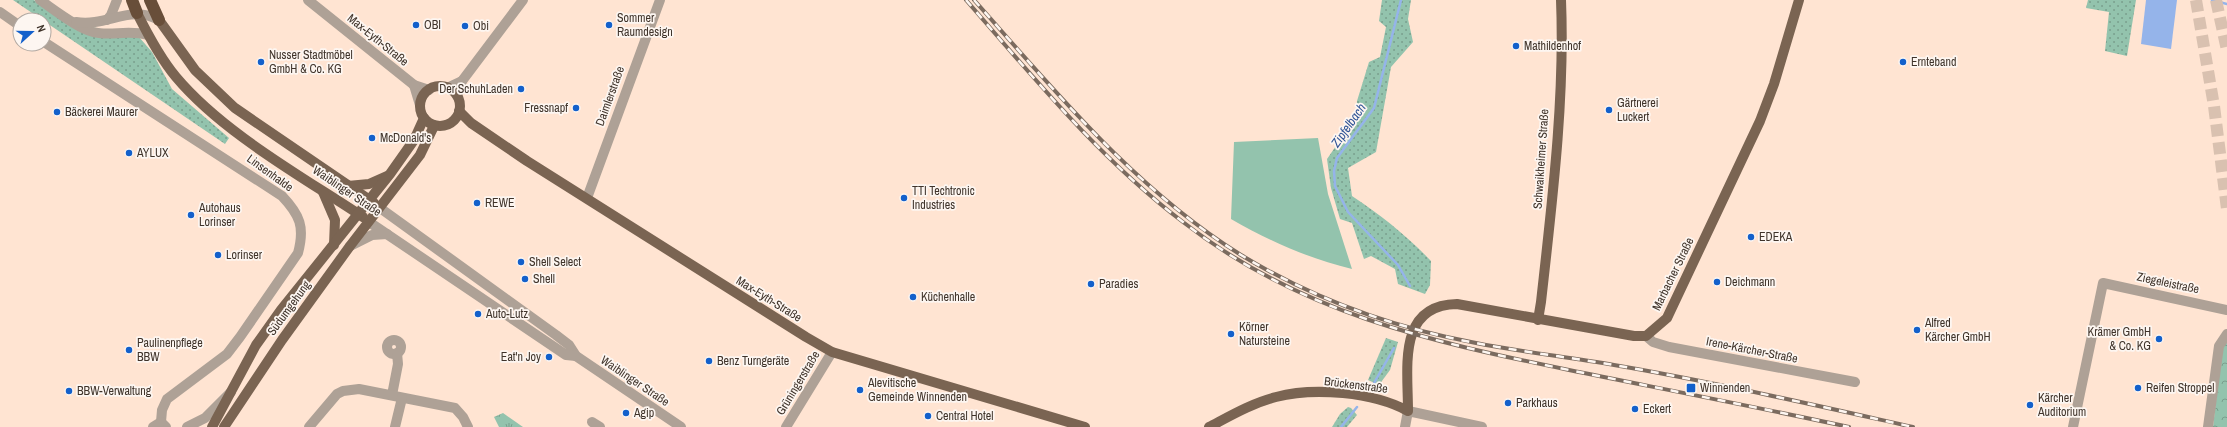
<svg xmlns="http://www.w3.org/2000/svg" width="2227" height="427" font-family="'Archivo Narrow',sans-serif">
<defs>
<pattern id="grass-dots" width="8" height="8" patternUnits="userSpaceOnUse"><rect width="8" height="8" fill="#93c3ad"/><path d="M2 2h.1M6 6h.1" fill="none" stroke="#799f8d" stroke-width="1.8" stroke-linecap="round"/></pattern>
<pattern id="forest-crowns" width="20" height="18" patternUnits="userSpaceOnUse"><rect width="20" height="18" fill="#93c3ad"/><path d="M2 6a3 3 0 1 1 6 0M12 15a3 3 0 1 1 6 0" fill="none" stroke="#799f8d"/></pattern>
<pattern id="park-tufts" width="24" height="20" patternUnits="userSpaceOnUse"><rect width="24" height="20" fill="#93c3ad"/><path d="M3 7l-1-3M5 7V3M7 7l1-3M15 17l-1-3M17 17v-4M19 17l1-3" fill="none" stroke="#799f8d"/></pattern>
</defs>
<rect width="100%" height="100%" fill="#ffe4d2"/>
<g fill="url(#grass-dots)">
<polygon points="13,0 34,0 64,21 139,37 152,52 172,89 229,138 225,144"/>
<path d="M1382,0H1411L1408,19L1413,42L1391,67L1376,152L1348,168L1352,196C1381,215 1407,236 1431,261L1430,285L1425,294L1398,284L1395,269L1371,256L1364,259L1352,223L1340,219L1331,188L1327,159L1356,117L1357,101L1369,62L1380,57L1386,27L1379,21Z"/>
<polygon points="2088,0 2136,0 2127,56 2105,51 2109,12 2086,8"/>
<polygon points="1386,338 1398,342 1390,370 1379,385 1368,380"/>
<polygon points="1348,407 1351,408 1357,415 1347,427 1332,427 1340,414"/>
</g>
<polygon fill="url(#forest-crowns)" points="2227,341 2227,427 2213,427 2222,347"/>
<polygon fill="url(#park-tufts)" points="503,413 523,427 499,427 494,417"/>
<path fill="#93c3ad" d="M1318,138L1328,194L1352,269C1310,259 1269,241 1231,219L1234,142Z"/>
<polygon fill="#95b4ea" points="2146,0 2177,0 2171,49 2141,44"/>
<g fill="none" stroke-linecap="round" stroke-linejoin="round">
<g stroke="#95b4ea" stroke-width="2.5">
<polyline points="1401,0 1374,108 1337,158 1334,171 1335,186 1348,212 1398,265 1410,286"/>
<polyline points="2212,0 2227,4"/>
<polyline points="1374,383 1394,348"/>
<polyline points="1341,427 1357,407"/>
</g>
<g stroke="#d9c1b0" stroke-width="12" stroke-dasharray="12 6" stroke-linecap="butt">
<polyline points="2196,0 2214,106 2227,209"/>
<polyline points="2216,0 2227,50"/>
</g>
<g stroke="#aea196" stroke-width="10">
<path d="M40,0C53,9 77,28 93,32C110,37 127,29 148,35"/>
<polyline points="308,0 414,85 429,90"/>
<polyline points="0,12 20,26"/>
<polyline points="107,20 111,15 117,0"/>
<path d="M76,22C107,27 130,4 159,20"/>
<path d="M44,42L282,196C300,215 305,227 298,253L240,337L227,354L167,399L162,410L161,422L166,427"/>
<polyline points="414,85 420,105"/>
<polyline points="447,88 462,81"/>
<polyline points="457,96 462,81 523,0"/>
<polyline points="587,198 660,0"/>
<polyline points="380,208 556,335 569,345 576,356 681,427"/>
<polyline points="369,222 566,355 576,356"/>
<polyline points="350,246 372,235 387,234"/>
<polyline points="1646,336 1653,342 1669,347 1855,382"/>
<circle cx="394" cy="347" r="7"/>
<polyline points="392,395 398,364 397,353"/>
<polyline points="592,422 600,427"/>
<polyline points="153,427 161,422"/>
<polyline points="187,427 205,418 231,392"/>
<polyline points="309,427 337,394 343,391 359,389 455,408 463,417 468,427"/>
<polyline points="395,427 402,398"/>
<polyline points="786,427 832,352"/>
<polyline points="1405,427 1408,411 1482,427"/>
<polyline points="2073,427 2103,283 2227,310"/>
<polyline points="2208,427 2219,346 2227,334"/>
</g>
<g stroke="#7a6452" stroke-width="10">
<path d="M137,13C148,35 160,58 176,77C223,133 303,177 363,217"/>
<polyline points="159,20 195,70 235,108 374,203"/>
<circle cx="440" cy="106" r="20"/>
<polyline points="459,111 471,123 527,161 806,337 832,352 1085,427"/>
<polyline points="348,186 369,184 387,176"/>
<polyline points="323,192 335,220 334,245"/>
<path d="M1538,320L1541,302C1552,203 1565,99 1561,0"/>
<polyline points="212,427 256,345 281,310 390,174 414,140 424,118"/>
<polyline points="224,427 282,340 350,246 420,155 434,126"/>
<path d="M1209,427C1230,416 1252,403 1276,397C1314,387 1373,392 1408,411C1408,367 1397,305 1457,304L1634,336H1646L1667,318L1760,121L1774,84L1799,0"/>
</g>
<g stroke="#684e39" stroke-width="12">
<polyline points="132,0 137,13"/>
<polyline points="150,0 159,20"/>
</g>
<g stroke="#7b6b5f" stroke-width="4">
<g id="rail">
<path d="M966,0C1034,78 1100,159 1183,222C1300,313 1428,341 1569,370C1663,389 1756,407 1849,427"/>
<path d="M974,0C1056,92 1135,189 1241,255C1312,298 1394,328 1476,343C1522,352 1568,357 1614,365C1714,382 1814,405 1913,427"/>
</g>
</g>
<use href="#rail" stroke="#fdf6f1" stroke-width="2.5" stroke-dasharray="8" stroke-linecap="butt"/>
</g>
<g fill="#1360cb" stroke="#fdf6f1" stroke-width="1.5">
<circle cx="416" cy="25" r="4"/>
<circle cx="609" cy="25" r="4"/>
<circle cx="465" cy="26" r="4"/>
<circle cx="1516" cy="46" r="4"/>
<circle cx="261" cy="62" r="4"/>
<circle cx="1903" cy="62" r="4"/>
<circle cx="521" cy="89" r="4"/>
<circle cx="576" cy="108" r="4"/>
<circle cx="1609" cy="110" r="4"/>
<circle cx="57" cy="112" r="4"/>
<circle cx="372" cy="138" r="4"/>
<circle cx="129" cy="153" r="4"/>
<circle cx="904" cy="198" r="4"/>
<circle cx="477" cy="203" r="4"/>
<circle cx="191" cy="215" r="4"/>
<circle cx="1751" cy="237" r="4"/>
<circle cx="218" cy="255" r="4"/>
<circle cx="521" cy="262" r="4"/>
<circle cx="525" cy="279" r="4"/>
<circle cx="1717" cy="282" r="4"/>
<circle cx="1091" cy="284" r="4"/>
<circle cx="913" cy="297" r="4"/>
<circle cx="478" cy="314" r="4"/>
<circle cx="1917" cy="330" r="4"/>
<circle cx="1231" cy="334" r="4"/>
<circle cx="2159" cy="339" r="4"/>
<circle cx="129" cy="350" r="4"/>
<circle cx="549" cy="357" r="4"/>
<circle cx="709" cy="361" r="4"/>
<rect x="1686" y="383" width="10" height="10" rx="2"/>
<circle cx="2138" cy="388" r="4"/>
<circle cx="860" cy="390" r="4"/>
<circle cx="69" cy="391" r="4"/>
<circle cx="1508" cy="403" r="4"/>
<circle cx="2030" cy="405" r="4"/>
<circle cx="1635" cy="409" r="4"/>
<circle cx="626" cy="413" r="4"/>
<circle cx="928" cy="416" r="4"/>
</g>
<g text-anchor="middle" stroke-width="3.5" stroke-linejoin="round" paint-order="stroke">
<g font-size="12" fill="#3f332a" stroke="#fdf6f1" text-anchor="start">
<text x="617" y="22">Sommer<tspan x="617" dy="14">Raumdesign</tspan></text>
<text x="424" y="29">OBI</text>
<text x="473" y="30">Obi</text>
<text x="1524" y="50">Mathildenhof</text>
<text x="269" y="59">Nusser Stadtmöbel<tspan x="269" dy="14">GmbH &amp; Co. KG</tspan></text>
<text x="1911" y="66">Ernteband</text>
<text x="513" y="93" text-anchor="end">Der SchuhLaden</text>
<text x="1617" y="107">Gärtnerei<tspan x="1617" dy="14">Luckert</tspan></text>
<text x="568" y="112" text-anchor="end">Fressnapf</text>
<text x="65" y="116">Bäckerei Maurer</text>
<text x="380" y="142">McDonald's</text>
<text x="137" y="157">AYLUX</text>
<text x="912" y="195">TTI Techtronic<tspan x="912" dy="14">Industries</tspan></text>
<text x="485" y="207">REWE</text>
<text x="199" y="212">Autohaus<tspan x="199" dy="14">Lorinser</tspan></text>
<text x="1759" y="241">EDEKA</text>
<text x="226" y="259">Lorinser</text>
<text x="529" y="266">Shell Select</text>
<text x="533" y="283">Shell</text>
<text x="1725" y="286">Deichmann</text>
<text x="1099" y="288">Paradies</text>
<text x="921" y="301">Küchenhalle</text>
<text x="486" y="318">Auto-Lutz</text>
<text x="1925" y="327">Alfred<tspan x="1925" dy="14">Kärcher GmbH</tspan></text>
<text x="1239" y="331">Körner<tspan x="1239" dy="14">Natursteine</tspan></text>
<text x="2151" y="336" text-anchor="end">Krämer GmbH<tspan x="2151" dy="14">&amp; Co. KG</tspan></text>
<text x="137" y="347">Paulinenpflege<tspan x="137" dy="14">BBW</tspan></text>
<text x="541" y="361" text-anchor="end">Eat'n Joy</text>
<text x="717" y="365">Benz Turngeräte</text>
<text x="868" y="387">Alevitische<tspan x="868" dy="14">Gemeinde Winnenden</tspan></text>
<text x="1700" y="392">Winnenden</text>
<text x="2146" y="392">Reifen Stroppel</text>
<text x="77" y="395">BBW-Verwaltung</text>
<text x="2038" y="402">Kärcher<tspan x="2038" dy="14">Auditorium</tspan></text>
<text x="1516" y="407">Parkhaus</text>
<text x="1643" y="413">Eckert</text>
<text x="634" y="417">Agip</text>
<text x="936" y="420">Central Hotel</text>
</g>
<g font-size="12" fill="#3f332a" stroke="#fdf6f1">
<text transform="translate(378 40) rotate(39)" y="4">Max-Eyth-Straße</text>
<text transform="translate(610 96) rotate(-70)" y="4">Daimlerstraße</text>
<text transform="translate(1541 159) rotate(-86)" y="4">Schwaikheimer Straße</text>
<text transform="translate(270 173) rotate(36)" y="4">Linsenhalde</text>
<text transform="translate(347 191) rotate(34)" y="4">Waiblinger Straße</text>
<text transform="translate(1673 274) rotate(-64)" y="4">Marbacher Straße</text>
<text transform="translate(2168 283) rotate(12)" y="4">Ziegeleistraße</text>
<text transform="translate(769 299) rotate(32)" y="4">Max-Eyth-Straße</text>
<text transform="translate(289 308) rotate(-54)" y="4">Südumgehung</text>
<text transform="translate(1752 350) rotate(11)" y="4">Irene-Kärcher-Straße</text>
<text transform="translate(635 381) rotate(34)" y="4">Waiblinger Straße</text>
<text transform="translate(798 383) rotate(-59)" y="4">Grüningerstraße</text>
<text transform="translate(1356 385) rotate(7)" y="4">Brückenstraße</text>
</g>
<g font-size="13" font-style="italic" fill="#305496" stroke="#fdf6f1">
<text transform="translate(1348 125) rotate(-55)" y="5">Zipfelbach</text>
</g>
</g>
<g transform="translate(32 32) rotate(69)"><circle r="19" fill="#fdf6f1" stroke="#b1a8a1"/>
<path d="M0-3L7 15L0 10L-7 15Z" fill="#1360cb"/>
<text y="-6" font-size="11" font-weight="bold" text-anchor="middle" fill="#3f332a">N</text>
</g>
</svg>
